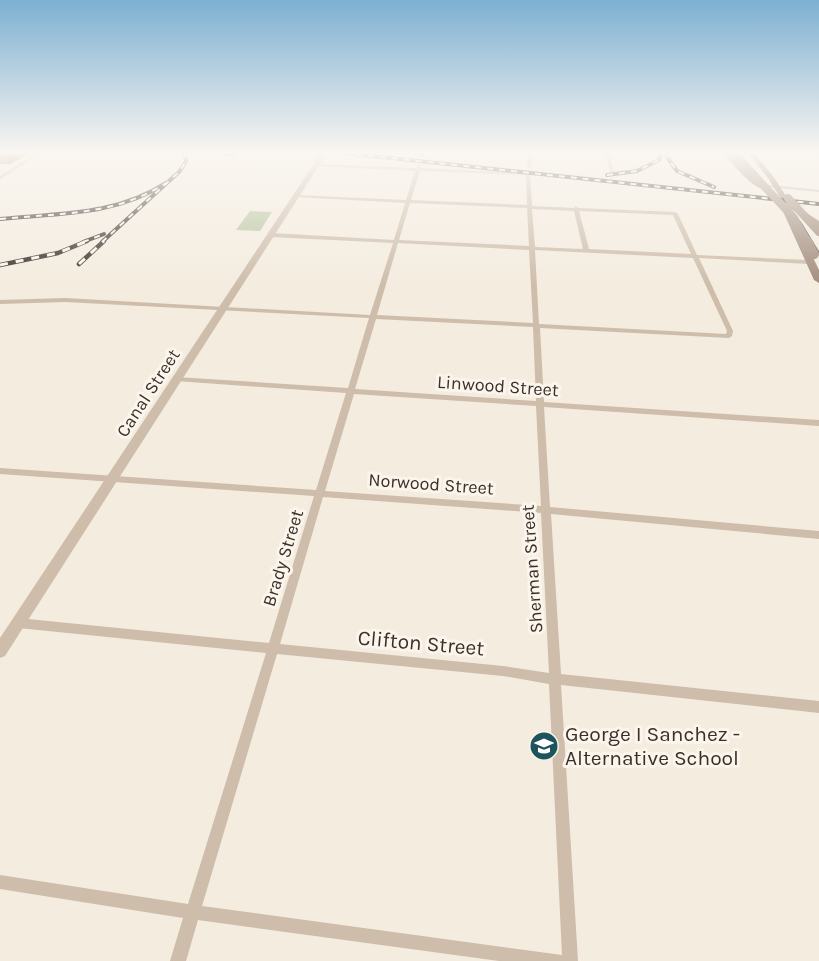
<svg xmlns="http://www.w3.org/2000/svg" width="819" height="961" font-family="Karla,sans-serif">
<rect width="100%" height="100%" fill="#f4ecdf"/>
<polygon fill="#b3c49e" points="250,211 272,212 260,231 236,230"/>
<g fill="none" stroke-linecap="round" stroke-linejoin="round">
<g fill="#cdbdaa" fill-rule="evenodd">
<polygon points="37,153 42,153 0,179 0,176"/>
<polygon points="421,153 425,153 424,157 420,156"/>
<polygon points="529,153 533,153 531,168 529,169 527,168"/>
<polygon points="605,153 609,153 614,172 610,171"/>
<polygon points="813,153 817,153 819,155 819,158"/>
<path d="M316,164L416,168L419,164L421,165L420,168L528,173L530,174L532,206L574,208L576,206L578,208L675,212L678,214L697,255L808,260L811,262L808,264L699,258L733,331L732,336L729,338L540,328L544,402L819,420V426L544,407L550,507L819,531V539L551,514L561,674L819,701V713L561,685L578,961H499L198,920L186,961H170L183,918L0,889V875L188,904L266,653L18,628L14,626L12,623L14,620L18,618L269,643L314,496L0,474V468L316,490L346,393L176,381L172,379L176,377L348,388L369,318L65,302L0,304V300L65,298L370,315L393,243L271,237L268,235L271,233L394,240L405,203L296,197L294,196L296,195L406,200L415,171L314,166ZM420,171L526,175L527,205L411,200ZM410,203L527,208L529,246L399,240ZM532,209L574,211L583,249L535,247ZM579,211L673,215L691,254L589,249ZM398,243L529,250L533,323L377,315ZM535,250L693,258L727,331L726,334L539,324ZM376,319L533,327L536,401L355,389ZM354,394L536,406L541,506L325,491ZM323,497L541,513L549,673L503,666L280,644ZM277,654L503,676L549,684L562,955L202,906Z"/>
<polygon points="761,184 819,190 819,192 759,186 759,184"/>
</g>
<polygon fill="#cdbdaa" fill-rule="evenodd" points="321,153 327,153 5,656 0,658 0,638"/>
<g fill="#a18c7b" fill-rule="evenodd">
<path d="M724,153H730L745,171L770,187V191C754,191 733,165 724,153Z"/>
<polygon points="748,153 754,153 773,176 790,202 819,221 819,227 789,208 819,270 819,283 814,280 781,207 785,205 768,178"/>
</g>
<polyline stroke="#3a302a" stroke-width="1.5" points="738,153 801,223 819,253"/>
<g stroke="#3a302a" stroke-width="4">
<g id="rail-far1">
<polyline points="344,153 819,204"/>
<polyline points="664,153 677,171 714,187"/>
<polyline points="225,154 233,153"/>
<polyline points="607,175 637,171 659,160 661,153"/>
<path d="M0,219C59,213 115,216 166,183"/>
<polyline points="83,242 104,234"/>
<polyline points="102,242 180,171 186,161 185,153"/>
</g>
</g>
<g stroke="#3a302a" stroke-width="4.5">
<g id="rail">
<polyline points="79,264 104,241"/>
<polyline points="0,265 58,253 87,241"/>
</g>
</g>
<use href="#rail-far1" stroke="#fbf5ec" stroke-width="2" stroke-dasharray="6" stroke-linecap="butt"/>
<use href="#rail" stroke="#fbf5ec" stroke-width="3" stroke-dasharray="8" stroke-linecap="butt"/>
<g stroke="#a18c7b" stroke-width="8">
<polyline points="734,154 794,218 808,242"/>
<polyline points="788,198 819,232"/>
</g>
<polyline stroke="#a18c7b" stroke-width="10" points="807,241 814,254"/>
</g>
<polygon fill="#ad633d" points="0,153 28,153 28,154 10,164 0,164"/>
<polygon fill="#8d5032" points="5,153 28,153 28,154 10,164"/>
<linearGradient id="sky" x2="0" y2="1"><stop stop-color="#7db0d2"/><stop offset="0.53" stop-color="#faf6f1"/><stop offset="1" stop-color="#faf6f1" stop-opacity="0"/></linearGradient>
<rect width="819" height="287" fill="url(#sky)"/>
<defs>
<g id="school-disc" transform="scale(1.5)"><circle r="9.5" fill="#1d535d" stroke="#fbf5ec"/><path d="M0-5L7-2L0 1L-7-2ZM-4 1L0 2.5L4 1V4Q0 6-4 4Z" fill="#fff"/></g>
</defs>
<g fill-rule="evenodd">
<use href="#school-disc" x="544" y="746"/>
</g>
<g text-anchor="middle" stroke-width="6" stroke-linejoin="round" paint-order="stroke">
<g font-size="18" fill="#3a302a" stroke="#fbf5ec">
<text transform="translate(498 386) rotate(4)" y="6">Linwood Street</text>
<text transform="translate(148 393) rotate(-57)" y="6">Canal Street</text>
<text transform="translate(431 484) rotate(4)" y="6">Norwood Street</text>
<text transform="translate(283 558) rotate(-73)" y="6">Brady Street</text>
<text transform="translate(532 569) rotate(-94)" y="6">Sherman Street</text>
</g>
<g font-size="21" fill="#3a302a" stroke="#fbf5ec">
<text transform="translate(421 643) rotate(5)" y="7">Clifton Street</text>
</g>
<g font-size="21" fill="#3a302a" stroke="#fbf5ec" text-anchor="start">
<text x="565" y="741">George I Sanchez -<tspan x="565" dy="24">Alternative School</tspan></text>
</g>
</g>
</svg>
